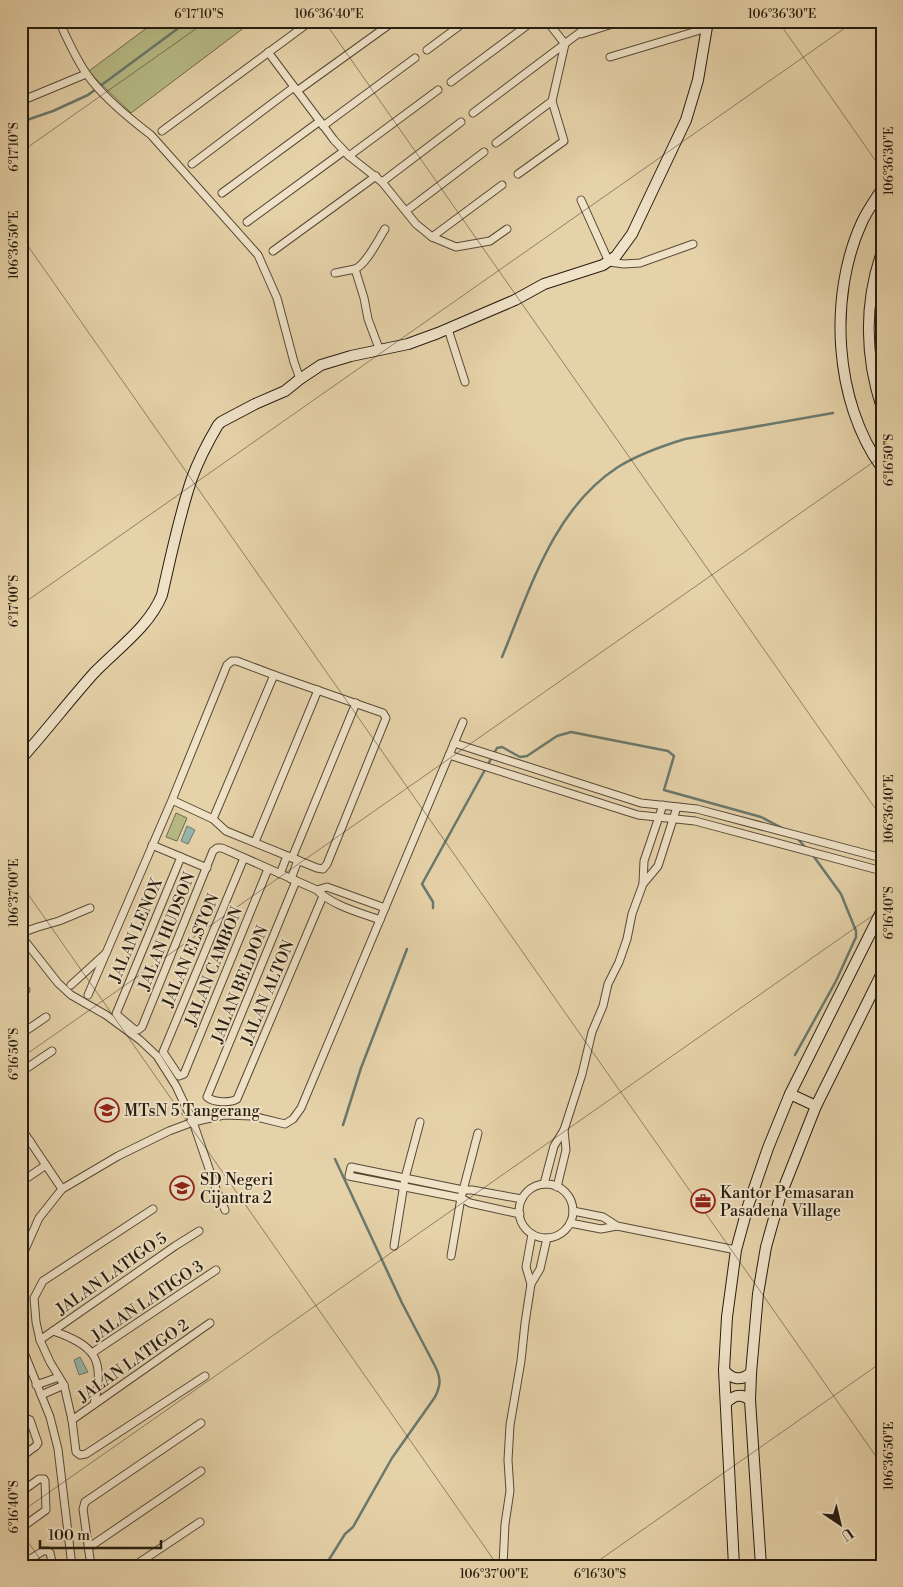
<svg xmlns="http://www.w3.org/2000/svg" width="903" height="1587" font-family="'Libre Bodoni',serif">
<rect width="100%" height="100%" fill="#e6d2a9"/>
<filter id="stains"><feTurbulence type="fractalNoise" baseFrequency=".004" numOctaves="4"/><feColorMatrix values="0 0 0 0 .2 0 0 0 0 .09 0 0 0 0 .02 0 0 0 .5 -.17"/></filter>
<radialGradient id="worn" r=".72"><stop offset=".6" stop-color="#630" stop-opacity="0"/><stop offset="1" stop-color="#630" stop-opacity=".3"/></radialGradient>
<g fill="#b7bb86" stroke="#6e6c4a">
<polygon points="156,21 253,21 131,113 94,77 89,71"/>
<polygon points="176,813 187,818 177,841 166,837"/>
</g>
<g fill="#96b7ab" stroke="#69796d">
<polygon points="187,826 195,830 188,844 181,841"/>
<polygon points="80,1357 88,1372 79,1375 74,1360"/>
</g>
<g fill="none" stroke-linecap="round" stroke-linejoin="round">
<g stroke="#69796d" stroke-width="2.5">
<polyline points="21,122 53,111 88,95 188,21"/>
<path d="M502,657C530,590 553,509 618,467C639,454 662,446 685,439L833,413"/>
<polyline points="796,837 806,848"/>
<polyline points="433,908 433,902 422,884 497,748 502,747 520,757 527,756 557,736 571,732 668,751 674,756 664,790 761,817 784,829"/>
<polyline points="795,1055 836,981 856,937 856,931 841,894 812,854"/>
<polyline points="343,1125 361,1068 407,949"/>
<path d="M325,1566L345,1534L353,1527L392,1458L435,1397C441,1385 441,1378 435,1366L402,1303L335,1159"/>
</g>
<g stroke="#564a36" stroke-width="9">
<g id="street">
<path d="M59,21C67,39 75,57 86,73C101,95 130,119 151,135L258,255L277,298L294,362L300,379"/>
<polyline points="581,34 622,21"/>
<polyline points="427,50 466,21"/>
<polyline points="268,52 334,140 349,156 382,182 416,224 432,237 456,247 490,241 507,229"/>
<polyline points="610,57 707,28"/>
<polyline points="451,82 533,21"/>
<polyline points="297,91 390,24"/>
<polyline points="21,101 86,74"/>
<polyline points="473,113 595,21"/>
<polyline points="323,126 415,58"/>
<polyline points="162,131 311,21"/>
<polyline points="496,143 552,101"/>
<polyline points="349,156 438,90"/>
<polyline points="192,164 294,87"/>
<polyline points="518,174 564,141 552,101 565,44 547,21"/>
<polyline points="382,182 461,122"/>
<polyline points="222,193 320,121"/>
<polyline points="581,200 609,262 624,264 640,263 693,244"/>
<polyline points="406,211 484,152"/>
<polyline points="247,222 344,151"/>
<polyline points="432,237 502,185"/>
<polyline points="273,251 376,176"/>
<path d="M355,269C366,265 378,240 385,229"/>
<polyline points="335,273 355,269 364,298 368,319 380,351"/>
<polyline points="448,329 465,382"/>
<polyline points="454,743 641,803 697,809 882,858"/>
<polyline points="449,755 638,815 695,821 882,871"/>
<polyline points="213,819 274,675"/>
<polyline points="255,842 318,690"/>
<polyline points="152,845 207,868"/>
<path d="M181,857L116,1014L135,1030H138L142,1027L213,851L217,848H222L317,890C331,905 361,913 380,920"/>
<polyline points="244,858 163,1052 179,1076 184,1074 268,869"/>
<polyline points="292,858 356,703"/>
<polyline points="280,874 287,856"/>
<polyline points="291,879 298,860"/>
<path d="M296,881L207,1097C214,1103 230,1103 237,1099L323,896"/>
<polyline points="643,883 644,861 663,805"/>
<polyline points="317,890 327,887 385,908"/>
<polyline points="21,933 38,927 59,921 90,908"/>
<polyline points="21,936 58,983 71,995 106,1015 140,1040 157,1056 176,1086 193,1122 216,1189 225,1210"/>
<polyline points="71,985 106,953"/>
<polyline points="21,994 26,990"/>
<polyline points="88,995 172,800 227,665 232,661 237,661 274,675 383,713 386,718 327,864 323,869 317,868 226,831 213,819 172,800"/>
<polyline points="21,1034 46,1017"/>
<polyline points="21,1072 52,1051"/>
<polyline points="21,1128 62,1189"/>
<polyline points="21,1148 30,1141"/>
<polyline points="21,1182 46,1165"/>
<polyline points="544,1184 554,1146 564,1130 582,1074 592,1032 603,1006 608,984 619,962 627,939 632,914 643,884 658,866 677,807"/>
<circle cx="546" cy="1211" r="27"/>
<polyline points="557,1187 566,1150 564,1130"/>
<polyline points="153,1209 43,1281 34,1298 36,1322 40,1340 50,1362 64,1385 72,1420 76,1452 80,1455 86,1454 205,1376"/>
<polyline points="573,1211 603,1217 617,1226 736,1250"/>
<polyline points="520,1214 470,1203 461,1198 349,1176 351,1167 463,1190 472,1190 522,1199"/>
<polyline points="570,1223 601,1229 617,1226"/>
<polyline points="394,1246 405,1178 420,1122"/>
<polyline points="451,1256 461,1198 478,1133"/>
<polyline points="21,1265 23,1254 39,1218 62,1189 118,1156 169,1131 193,1122 224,1115 252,1116 285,1124 293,1119 301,1108 463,722"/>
<polyline points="531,1284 526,1267 532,1234"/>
<path d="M53,1331C95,1345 106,1360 94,1404"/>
<polyline points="40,1340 175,1246 199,1231"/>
<polyline points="21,1345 50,1417 58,1449 72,1566"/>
<polyline points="92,1353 216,1270"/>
<polyline points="36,1385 59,1377"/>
<polyline points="41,1395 64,1385"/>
<polyline points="72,1420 210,1323"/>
<polyline points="21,1421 25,1418 30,1420 38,1443 36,1446 21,1457"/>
<polyline points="21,1492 39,1479 44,1479 45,1481 46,1510 21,1528"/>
<polyline points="88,1548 201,1471"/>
<polyline points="21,1565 43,1551 48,1551 50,1553 53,1566"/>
<polyline points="91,1566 83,1509 85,1502 201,1423"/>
<polyline points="134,1566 200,1522"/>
<polyline points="503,1566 505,1524 510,1491 508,1460 510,1425 521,1361 525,1323 531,1284 540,1269 547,1238"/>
</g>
</g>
<g stroke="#261c0f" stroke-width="12">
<g id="secondary">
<path d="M882,189C875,200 867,211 862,222C828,296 834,402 882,468"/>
<path d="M882,252C864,303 865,357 882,408"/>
<path d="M21,759C46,731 69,701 94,673C117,649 149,627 162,595C171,556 179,516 192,478C199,459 208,442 218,425L221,422L255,404L285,391L300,379L321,365L351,356L408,344L438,333L515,300L544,284L603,265L616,256L632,234L686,120L698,80L708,21"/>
<polyline points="790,1094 816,1106"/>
<path d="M724,1370C732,1380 741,1381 751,1373"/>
<path d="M726,1403C734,1395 741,1393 750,1400"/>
<polyline points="734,1566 724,1370 727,1317 736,1250 748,1206 768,1148 790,1094 882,910"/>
<polyline points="761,1566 750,1400 751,1373 758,1294 766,1247 780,1197 816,1106 882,973"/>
</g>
</g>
<use href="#street" stroke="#efe2c7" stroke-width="7"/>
<use href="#secondary" stroke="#efe2c7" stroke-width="10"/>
</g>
<path fill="none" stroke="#261c0f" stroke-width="1" stroke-opacity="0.45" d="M324,21L882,818M778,21L882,170M21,152L207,21M21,236L882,1465M21,605L855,21M21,884L498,1566M21,1058L882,456M21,1512L882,909M21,1532L45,1566M591,1566L882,1362"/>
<defs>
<g id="school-ring" transform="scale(1.25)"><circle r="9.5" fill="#efe2c7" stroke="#8f2418" stroke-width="1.5"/><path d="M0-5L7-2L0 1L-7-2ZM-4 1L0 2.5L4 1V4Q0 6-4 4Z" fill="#8f2418"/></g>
<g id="office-ring" transform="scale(1.25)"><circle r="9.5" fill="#efe2c7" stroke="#8f2418" stroke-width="1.5"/><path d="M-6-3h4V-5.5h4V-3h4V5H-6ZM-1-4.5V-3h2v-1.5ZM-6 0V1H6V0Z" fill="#8f2418"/></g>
</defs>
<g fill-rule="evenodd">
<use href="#school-ring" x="107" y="1110"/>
<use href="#school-ring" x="182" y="1188"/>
<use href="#office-ring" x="703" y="1201"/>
</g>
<g text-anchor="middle" stroke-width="4" stroke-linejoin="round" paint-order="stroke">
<g font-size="16" fill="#261c0f" stroke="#efe2c7">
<text transform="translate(135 930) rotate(-67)" y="6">JALAN LENOX</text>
<text transform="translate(166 931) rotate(-68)" y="6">JALAN HUDSON</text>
<text transform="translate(190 950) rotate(-67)" y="6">JALAN ELSTON</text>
<text transform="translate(213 966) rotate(-68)" y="6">JALAN CAMBON</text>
<text transform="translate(239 984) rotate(-68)" y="6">JALAN BELDON</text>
<text transform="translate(267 992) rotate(-67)" y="6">JALAN ALTON</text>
<text transform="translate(111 1273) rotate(-35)" y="6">JALAN LATIGO 5</text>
<text transform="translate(147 1300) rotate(-34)" y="6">JALAN LATIGO 3</text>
<text transform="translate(133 1360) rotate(-35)" y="6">JALAN LATIGO 2</text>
</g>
<g font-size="16" fill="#261c0f" stroke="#efe2c7" text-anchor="start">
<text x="124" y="1116">MTsN 5 Tangerang</text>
<text x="200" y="1185">SD Negeri<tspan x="200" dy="18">Cijantra 2</tspan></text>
<text x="720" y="1198">Kantor Pemasaran<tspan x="720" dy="18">Pasadena Village</tspan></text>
</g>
</g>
<rect width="903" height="1587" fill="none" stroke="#e6d2a9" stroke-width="55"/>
<g transform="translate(840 1524) rotate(145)" stroke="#efe2c7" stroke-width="4" paint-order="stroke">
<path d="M0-4L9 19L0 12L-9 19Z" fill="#261c0f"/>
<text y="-8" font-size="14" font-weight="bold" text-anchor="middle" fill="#261c0f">U</text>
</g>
<path d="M40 1540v8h121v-8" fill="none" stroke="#261c0f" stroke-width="2.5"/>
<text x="48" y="1540" font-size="15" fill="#261c0f" stroke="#efe2c7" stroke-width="4" paint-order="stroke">100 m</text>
<rect x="28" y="28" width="848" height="1532" fill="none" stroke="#261c0f" stroke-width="2"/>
<g font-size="12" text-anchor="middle" fill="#261c0f">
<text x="199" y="18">6°17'10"S</text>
<text x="329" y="18">106°36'40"E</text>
<text x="782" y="18">106°36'30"E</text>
<text transform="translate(14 147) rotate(-90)" y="4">6°17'10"S</text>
<text transform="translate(889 161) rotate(-90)" y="4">106°36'30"E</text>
<text transform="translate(14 245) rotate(-90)" y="4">106°36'50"E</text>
<text transform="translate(889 460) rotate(-90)" y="4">6°16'50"S</text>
<text transform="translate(14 601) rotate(-90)" y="4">6°17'00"S</text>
<text transform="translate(889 809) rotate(-90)" y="4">106°36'40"E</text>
<text transform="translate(14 893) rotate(-90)" y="4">106°37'00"E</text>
<text transform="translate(889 913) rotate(-90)" y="4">6°16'40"S</text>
<text transform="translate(14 1054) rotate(-90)" y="4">6°16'50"S</text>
<text transform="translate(889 1456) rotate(-90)" y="4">106°36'50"E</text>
<text transform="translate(14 1507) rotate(-90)" y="4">6°16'40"S</text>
<text x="494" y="1578">106°37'00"E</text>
<text x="600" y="1578">6°16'30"S</text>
</g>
<rect width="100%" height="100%" filter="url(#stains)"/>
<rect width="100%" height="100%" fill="url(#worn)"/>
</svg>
